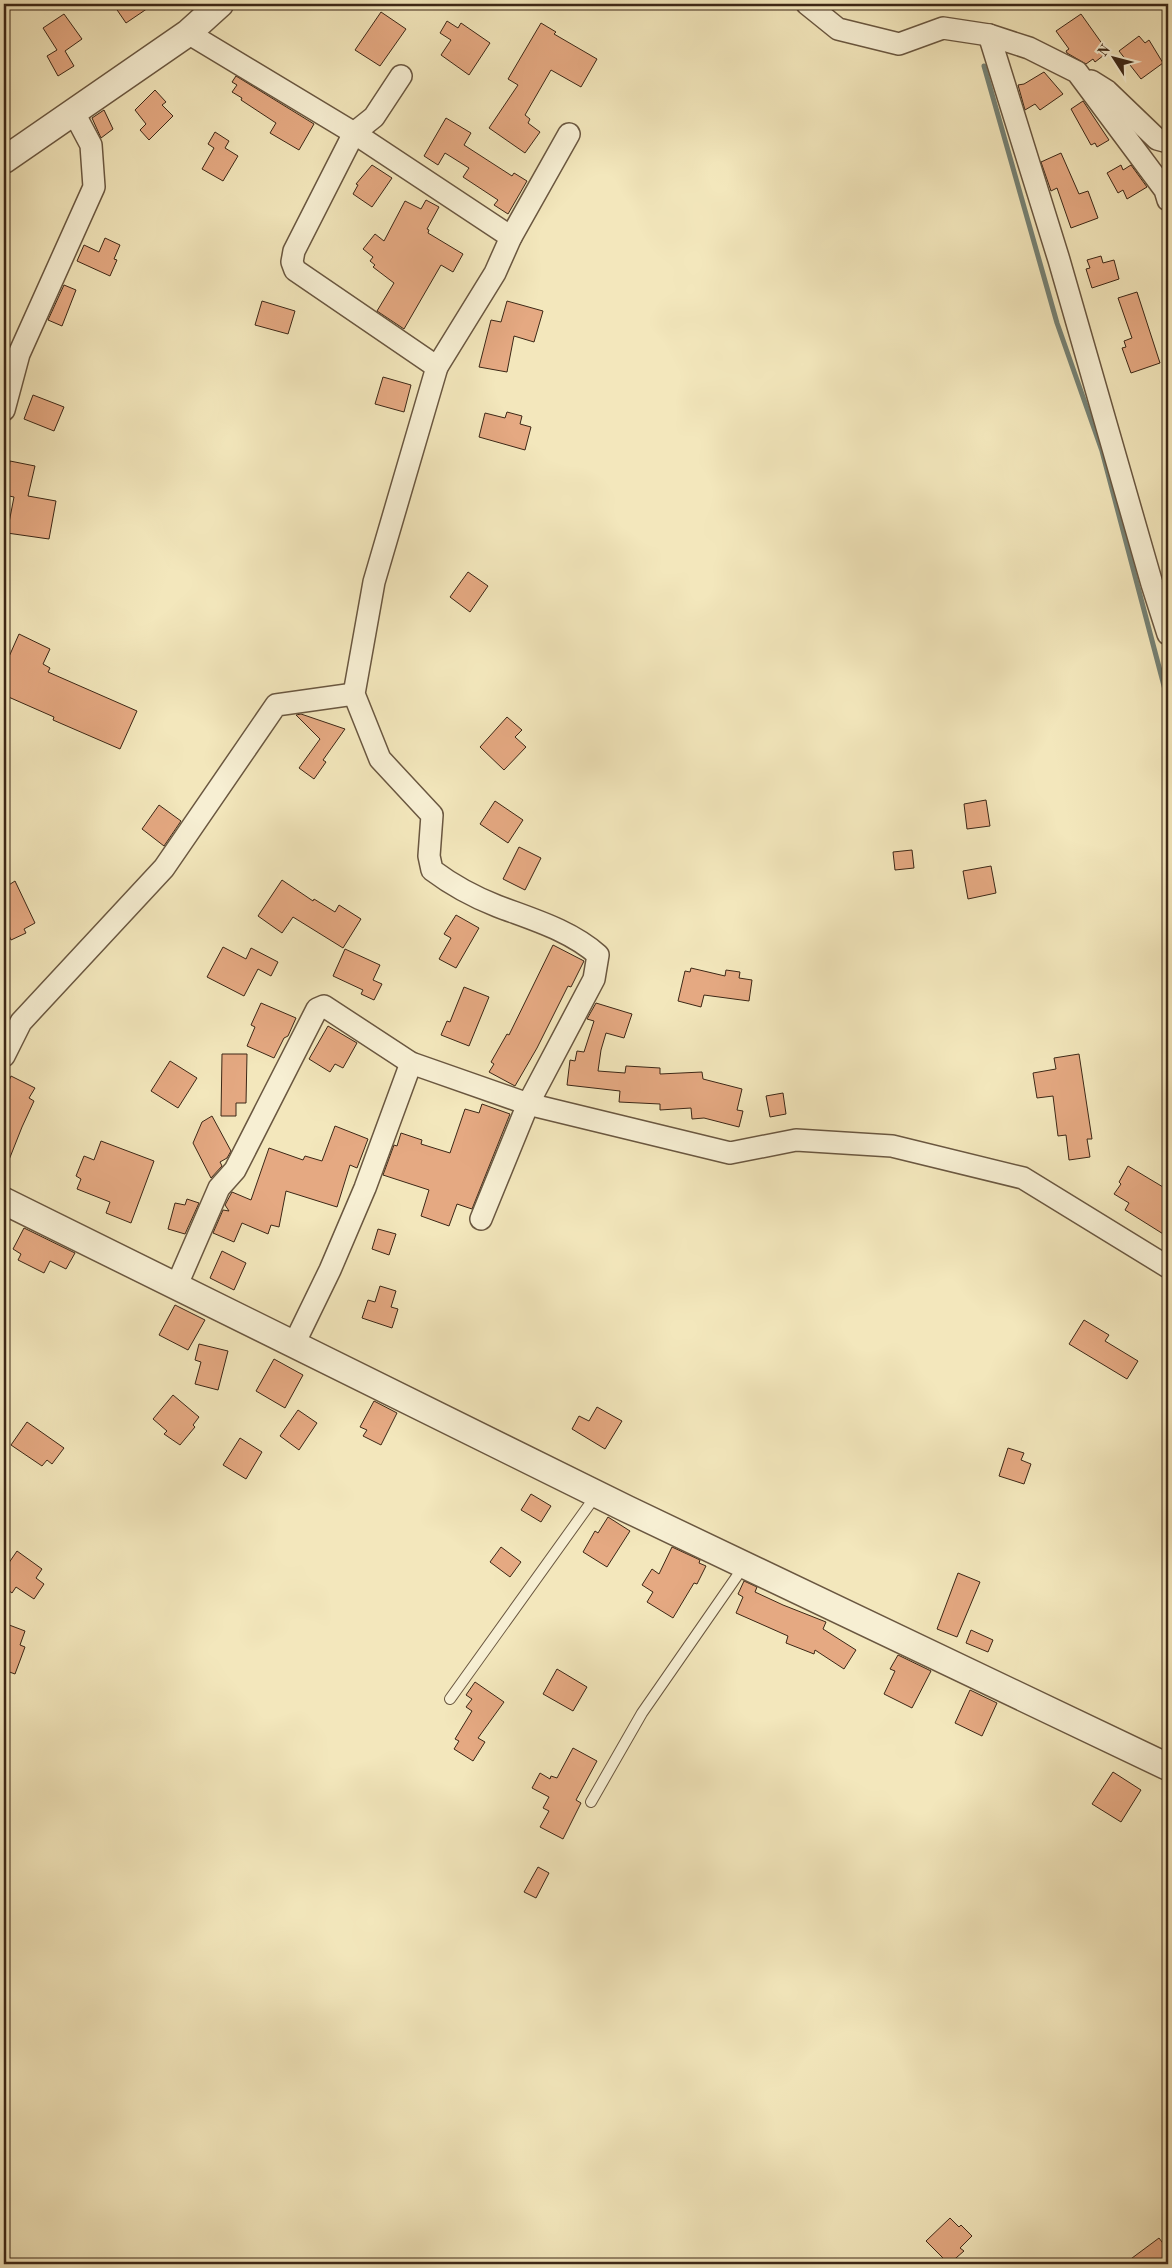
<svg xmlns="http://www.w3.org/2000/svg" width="1172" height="2268" font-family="'Old Standard TT',serif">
<rect width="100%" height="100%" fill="#f3e7bc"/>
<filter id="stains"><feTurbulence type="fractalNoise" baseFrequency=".004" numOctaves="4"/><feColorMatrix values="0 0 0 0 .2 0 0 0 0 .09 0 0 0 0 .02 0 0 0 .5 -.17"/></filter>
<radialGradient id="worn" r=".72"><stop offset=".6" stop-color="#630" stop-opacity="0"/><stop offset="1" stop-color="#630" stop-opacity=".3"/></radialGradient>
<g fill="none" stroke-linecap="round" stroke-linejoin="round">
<polyline stroke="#768275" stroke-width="5" points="984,66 1057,323 1102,451 1168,701"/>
</g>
<g fill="#e5a982" stroke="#3c2716">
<polygon points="113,4 154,4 126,23"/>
<polygon points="381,12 406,29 380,66 355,50"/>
<polygon points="64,14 82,39 65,51 74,66 58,76 47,56 57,50 43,28"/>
<polygon points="1081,14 1108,52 1095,62 1093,59 1086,64 1067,53 1066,51 1069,49 1056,31"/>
<polygon points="447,21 458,28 461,23 490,43 469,75 441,55 451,40 440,33"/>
<polygon points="541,23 556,32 554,34 597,59 581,87 551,70 525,115 530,119 528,123 540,132 525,153 489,128 518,85 508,79"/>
<polygon points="1139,36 1145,43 1149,40 1163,63 1141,79 1119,51"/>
<polygon points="1044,72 1063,94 1040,110 1035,104 1025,110 1018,85 1024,84"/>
<polygon points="236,76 314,124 299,150 270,133 276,123 241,100 242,98 232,92 237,85 232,82"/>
<polygon points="155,90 166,102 162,105 173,116 149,140 140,130 146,124 135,110"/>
<polygon points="1083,101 1109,140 1097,147 1095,143 1091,145 1071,109"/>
<polygon points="104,110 113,129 101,138 92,118"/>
<polygon points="446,118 471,133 464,145 512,176 514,173 527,181 508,214 494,205 498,200 463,177 469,168 445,153 438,165 424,156"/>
<polygon points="215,132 229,141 225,148 238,156 223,181 202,169 214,148 208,144"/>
<polygon points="1061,153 1079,194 1088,191 1098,218 1071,228 1057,188 1051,191 1041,162"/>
<polygon points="372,165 392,178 372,207 353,194 358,185 356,184"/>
<polygon points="1121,165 1123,170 1131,165 1147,187 1127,199 1123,190 1118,193 1107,173"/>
<polygon points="426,200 439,207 427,229 429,230 428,233 463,254 453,272 441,265 404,329 377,311 394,283 373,267 375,265 370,261 373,257 363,249 375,234 384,241 405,201 421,209"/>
<polygon points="105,238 120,245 114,259 117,260 110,276 77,261 84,245 99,252"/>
<polygon points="1101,256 1103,263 1114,260 1119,279 1092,288 1086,269 1090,268 1087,260"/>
<polygon points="64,285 76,290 62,326 48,320"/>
<polygon points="1137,292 1160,363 1131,373 1122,348 1126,347 1124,341 1132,338 1118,298"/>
<polygon points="262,301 295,311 288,334 255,325"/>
<polygon points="507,301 543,311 534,342 514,336 507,372 479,367 491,320 501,322"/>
<polygon points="383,377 411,385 404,412 375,404"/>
<polygon points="33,395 64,407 54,431 24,419"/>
<polygon points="507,412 522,416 520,424 531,427 525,450 479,437 485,413 505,418"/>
<polygon points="10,461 35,466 28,496 56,501 49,539 7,533 14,497 4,495 4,477 5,469 9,470"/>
<polygon points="468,572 488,586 470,612 450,597"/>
<polygon points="19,634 50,649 43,664 50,668 48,672 137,711 120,749 53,720 54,717 4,695 4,668"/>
<polygon points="301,714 345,729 323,760 326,762 314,779 299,768 320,739 296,715"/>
<polygon points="507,717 522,730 515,737 526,747 504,770 480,747"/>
<polygon points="986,800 990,826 967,829 964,804"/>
<polygon points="495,801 523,820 508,843 480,824"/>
<polygon points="159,805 181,821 164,846 142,829"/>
<polygon points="519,847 541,858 525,890 503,879"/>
<polygon points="912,850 914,868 895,870 893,852"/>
<polygon points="991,866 996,893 968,899 963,871"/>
<polygon points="282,880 313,901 314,899 335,912 339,905 361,919 343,948 293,917 282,933 258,916"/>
<polygon points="15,881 35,923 24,929 26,933 11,940 4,924 4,888"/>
<polygon points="456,915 479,928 456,968 439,959 451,938 444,934"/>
<polygon points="553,945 584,961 571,987 568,986 537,1048 515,1086 489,1072 494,1064 491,1062 507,1034 509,1035"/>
<polygon points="223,947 246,959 251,948 278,962 271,976 258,969 244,996 207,977"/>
<polygon points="345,949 380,965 373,980 382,984 374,1000 361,994 363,990 333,976"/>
<polygon points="691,968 725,976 726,970 740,972 739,978 752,980 749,1001 704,995 701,1007 678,1001 685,971 690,972"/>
<polygon points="464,987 489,997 469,1046 441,1035 447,1021 450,1022"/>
<polygon points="261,1003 296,1018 288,1036 284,1038 274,1058 247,1046 255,1027 251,1025"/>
<polygon points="596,1003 632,1014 624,1038 606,1033 601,1050 598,1071 625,1073 626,1066 660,1068 660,1074 702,1072 703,1079 742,1089 737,1110 743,1111 739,1127 704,1118 692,1119 691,1108 660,1110 660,1104 619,1102 620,1091 567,1085 570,1060 575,1061 577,1051 584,1052 594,1021 587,1019"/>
<polygon points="328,1026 357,1043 343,1068 335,1064 330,1072 309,1059"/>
<polygon points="222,1054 247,1054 246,1103 236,1103 236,1116 221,1116"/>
<polygon points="1079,1054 1092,1139 1087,1139 1090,1157 1069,1160 1066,1135 1058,1136 1053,1096 1037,1098 1033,1073 1056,1069 1054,1058"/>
<polygon points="170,1061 197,1078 178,1108 151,1091"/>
<polygon points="11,1076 35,1088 29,1098 34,1101 22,1127 5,1170 4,1092"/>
<polygon points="783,1093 786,1114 770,1117 766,1096"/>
<polygon points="482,1104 510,1114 472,1209 457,1204 449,1226 421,1216 429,1190 383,1175 394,1145 397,1146 401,1133 422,1140 421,1144 450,1153 465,1109 479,1113"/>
<polygon points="212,1116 231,1151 227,1158 220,1162 222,1166 211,1178 193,1143 202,1122"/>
<polygon points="335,1126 368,1139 357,1168 350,1165 337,1207 286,1191 279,1227 271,1225 268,1234 242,1223 234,1242 213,1233 223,1210 229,1211 225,1205 232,1192 251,1200 269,1148 303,1160 305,1156 322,1161"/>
<polygon points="101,1141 154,1161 131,1223 106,1213 110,1202 77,1189 81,1179 76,1176 84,1156 94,1160"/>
<polygon points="1128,1166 1168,1190 1168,1237 1125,1210 1129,1203 1114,1194 1121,1184 1119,1182"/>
<polygon points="187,1199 199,1203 185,1234 168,1229 175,1203 185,1205"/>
<polygon points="24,1228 75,1253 66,1269 50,1261 44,1273 18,1260 21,1254 13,1249"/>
<polygon points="378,1229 396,1234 389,1255 372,1249"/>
<polygon points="222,1251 246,1263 234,1290 210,1278"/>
<polygon points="380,1286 396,1291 391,1307 398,1309 392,1328 362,1318 368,1300 375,1302"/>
<polygon points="175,1305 205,1320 188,1350 159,1335"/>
<polygon points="1084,1320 1109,1335 1105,1341 1138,1361 1127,1379 1069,1344"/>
<polygon points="199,1344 228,1351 218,1390 195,1384 201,1362 195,1360"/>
<polygon points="274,1359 303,1375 285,1408 256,1391"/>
<polygon points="173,1395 199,1417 193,1425 195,1427 180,1445 164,1434 167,1431 153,1419"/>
<polygon points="374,1401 397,1413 381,1445 363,1436 367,1430 360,1427"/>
<polygon points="597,1407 622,1421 605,1449 572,1429 579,1416 589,1421"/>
<polygon points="298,1410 317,1423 299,1450 280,1436"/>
<polygon points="27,1422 64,1448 52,1464 47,1460 42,1466 11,1445"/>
<polygon points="240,1438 262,1452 246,1479 223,1465"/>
<polygon points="1008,1448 1024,1453 1021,1460 1031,1464 1024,1484 999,1476"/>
<polygon points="531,1494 551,1506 541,1522 521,1510"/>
<polygon points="608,1517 630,1531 607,1567 583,1552 595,1531 598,1533"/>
<polygon points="501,1547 521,1562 510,1577 490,1562"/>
<polygon points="672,1547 700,1560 699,1563 706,1566 697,1584 694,1583 673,1618 647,1602 653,1592 642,1585 652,1569 659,1574"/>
<polygon points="17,1551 42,1569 36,1578 44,1584 34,1599 16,1587 12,1593 4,1587 4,1570"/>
<polygon points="958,1573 980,1582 957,1637 937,1629"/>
<polygon points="744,1581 757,1587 755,1592 783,1605 826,1622 823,1629 856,1650 844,1669 815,1650 814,1654 786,1643 788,1636 736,1613 743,1597 738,1594"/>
<polygon points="4,1623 25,1631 20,1645 25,1647 15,1674 4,1670"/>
<polygon points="971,1630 993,1640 988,1652 966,1643"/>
<polygon points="898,1655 931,1671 912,1708 884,1694 895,1671 890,1669"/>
<polygon points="557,1669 587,1687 573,1711 543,1694"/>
<polygon points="475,1682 504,1702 478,1738 485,1742 473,1761 454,1749 459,1741 455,1739 472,1711 466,1707 472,1699 466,1695"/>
<polygon points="970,1690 997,1703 982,1736 955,1723"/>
<polygon points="573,1748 597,1761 576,1800 581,1803 563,1839 540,1827 549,1811 543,1808 549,1797 532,1788 540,1773 550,1779 551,1776 557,1778"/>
<polygon points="1113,1772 1141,1790 1121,1822 1092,1804"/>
<polygon points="538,1867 549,1873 536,1898 524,1892"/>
<polygon points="950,2218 959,2227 961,2225 972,2236 960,2248 964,2251 949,2264 926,2241"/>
<polygon points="1159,2238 1168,2250 1168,2255 1156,2264 1124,2264"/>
</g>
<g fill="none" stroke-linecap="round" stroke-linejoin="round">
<g stroke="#6a5740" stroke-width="12">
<g id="service">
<polyline points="450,1699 597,1494"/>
<polyline points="591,1802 642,1713 744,1566"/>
</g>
</g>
<g stroke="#6a5740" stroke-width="24">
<g id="minor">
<polyline points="807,4 838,29 899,44 943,28 989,35 1029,48 1077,72 1165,190 1168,200"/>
<polyline points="188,33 354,133 511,237"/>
<polyline points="989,35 1059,260 1152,584 1168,634"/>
<polyline points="401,76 374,117 354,133 294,251 292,262 295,270 437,367"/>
<polyline points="1091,81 1107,91 1157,139 1168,142"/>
<polyline points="4,410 19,354 94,187 91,145 73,111"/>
<polyline points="4,1056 21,1022 164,868 276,705 354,694"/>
<path d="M481,1219L528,1104L594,979L598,955C570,930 531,919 497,906C474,897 452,885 432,870L429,856L432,815L380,759L354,694L374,582L437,367L495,273L511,237L569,134"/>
<polyline points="176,1287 219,1188 235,1170 317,1009 324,1006 411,1063 528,1104 730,1153 796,1140 892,1146 1023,1178 1168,1267"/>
<polyline points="294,1344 330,1270 365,1188 411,1063"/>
</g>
</g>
<g stroke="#6a5740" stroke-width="29">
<g id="tertiary">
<polyline points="4,160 188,33 220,4"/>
<polyline points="4,1201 627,1509 1168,1767"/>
</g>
</g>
<use href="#service" stroke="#f7efd3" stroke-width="10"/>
<use href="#minor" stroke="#f7efd3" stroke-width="21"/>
<use href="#tertiary" stroke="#f7efd3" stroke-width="26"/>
</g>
<rect width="1172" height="2268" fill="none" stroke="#f3e7bc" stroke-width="20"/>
<rect x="5" y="5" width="1162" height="2258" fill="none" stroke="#3c2716" stroke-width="2.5"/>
<rect x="10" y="10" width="1152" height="2248" fill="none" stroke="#3c2716"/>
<g transform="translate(1114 58) rotate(306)" stroke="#f7efd3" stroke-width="4" paint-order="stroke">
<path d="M0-4L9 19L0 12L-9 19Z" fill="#3c2716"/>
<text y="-8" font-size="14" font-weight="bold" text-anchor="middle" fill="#3c2716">N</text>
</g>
<rect width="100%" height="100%" filter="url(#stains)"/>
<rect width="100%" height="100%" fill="url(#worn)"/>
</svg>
